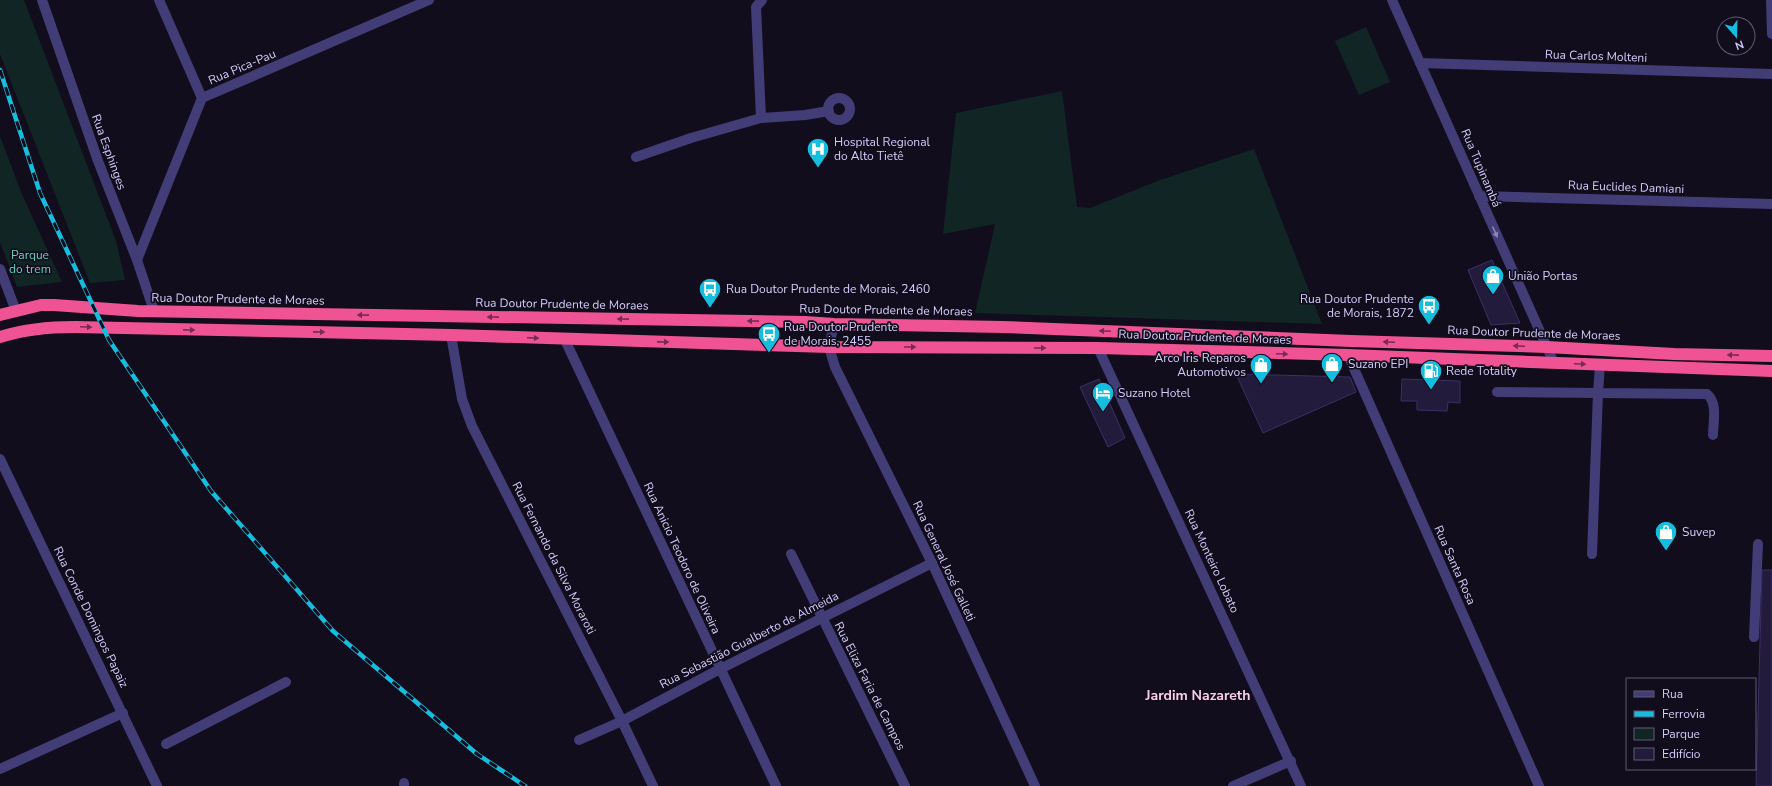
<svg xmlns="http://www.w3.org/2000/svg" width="1772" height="786" font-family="'Nunito Sans',sans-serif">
<rect width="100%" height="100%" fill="#110d1c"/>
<g fill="#112525">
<polygon points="0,0 24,0 116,241 125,280 90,283 0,54"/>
<polygon points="1366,27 1390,82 1359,95 1335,41"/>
<polygon points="1062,91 1077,207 1090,208 1160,180 1254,149 1322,324 975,313 995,224 943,234 956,113"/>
<polygon points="0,136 21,192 62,282 17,287 0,242"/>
</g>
<g fill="#231b3b" stroke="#3d2f65">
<polygon points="1492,260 1520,323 1491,325 1468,270"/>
<polygon points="1236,374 1350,377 1356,392 1263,433"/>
<polygon points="1099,379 1125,438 1108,447 1080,387"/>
<polygon points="1402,379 1460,381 1460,403 1448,402 1447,411 1417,410 1417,401 1401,401"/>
<polygon points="1762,570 1772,570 1772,786 1756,786"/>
</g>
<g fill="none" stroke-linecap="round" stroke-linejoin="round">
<g stroke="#423c77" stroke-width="10">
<polyline points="42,0 98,161 137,260 154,311"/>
<polyline points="159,0 202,98"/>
<polyline points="1392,0 1554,363"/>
<polyline points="1771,0 1772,34"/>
<polyline points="1420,63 1772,74"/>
<circle cx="839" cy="109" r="11"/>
<polyline points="761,118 756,7 762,0"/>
<polyline points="636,157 691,138 761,118 805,115 829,111"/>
<polyline points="1479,196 1772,204"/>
<polyline points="137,260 202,98 429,0"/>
<polyline points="0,269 16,311"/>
<polyline points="834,324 829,347 835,367 932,563 1035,786"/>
<polyline points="451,335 462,399 472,426 622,721 653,786"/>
<polyline points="565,340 776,786"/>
<polyline points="1098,348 1301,786"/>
<polyline points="1348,355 1539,786"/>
<path d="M1600,365L1598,393L1707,394C1718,403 1713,422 1713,435"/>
<polyline points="1497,392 1598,393 1592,554"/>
<polyline points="0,459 157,786"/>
<polyline points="791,554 905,786"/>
<polyline points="1754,637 1758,544"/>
<polyline points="579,740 622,721 720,669 932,563"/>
<polyline points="166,744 286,682"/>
<polyline points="0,769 123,713"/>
<polyline points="404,783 404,786"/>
<polyline points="1233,786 1291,761"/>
</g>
<g stroke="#ef5394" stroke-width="12">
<polyline points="0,315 41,305 54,305 138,311 805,322 834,324 1003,327 1351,341 1547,347 1674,354 1772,356"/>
<path d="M0,337C25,329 49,327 75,327L451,335L829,347L1098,348L1348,355L1772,371"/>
</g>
<g stroke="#15bedf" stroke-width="4.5">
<polyline id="rail" points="0,70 40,193 109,340 211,491 333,631 477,754 525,786"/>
</g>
<use href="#rail" stroke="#110d1c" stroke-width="3" stroke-dasharray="9" stroke-linecap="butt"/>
</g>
<defs><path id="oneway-solid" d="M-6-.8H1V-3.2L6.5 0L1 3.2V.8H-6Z"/></defs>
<use fill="#8c84b8" href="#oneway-solid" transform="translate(1495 232) rotate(66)"/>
<g fill="#752c52">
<use href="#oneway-solid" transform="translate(363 315) rotate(-179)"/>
<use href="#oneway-solid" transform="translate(493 317) rotate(-179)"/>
<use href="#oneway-solid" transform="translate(623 319) rotate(-179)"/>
<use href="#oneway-solid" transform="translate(753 321) rotate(-179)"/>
<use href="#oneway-solid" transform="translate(86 327) rotate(2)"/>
<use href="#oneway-solid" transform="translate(189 330) rotate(1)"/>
<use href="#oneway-solid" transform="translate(1105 331) rotate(-178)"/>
<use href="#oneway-solid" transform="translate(319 332) rotate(1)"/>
<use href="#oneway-solid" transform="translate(533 338) rotate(2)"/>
<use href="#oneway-solid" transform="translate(663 342) rotate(1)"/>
<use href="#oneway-solid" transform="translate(1389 342) rotate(-178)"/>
<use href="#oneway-solid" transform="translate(1519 346) rotate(-178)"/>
<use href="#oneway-solid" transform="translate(910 347)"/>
<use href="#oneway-solid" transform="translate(1040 348)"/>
<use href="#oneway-solid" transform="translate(1282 354) rotate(2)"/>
<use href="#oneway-solid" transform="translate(1733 355) rotate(-179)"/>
<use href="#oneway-solid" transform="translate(1580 364) rotate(3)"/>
</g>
<defs>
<g id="hospital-pin" transform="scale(1.15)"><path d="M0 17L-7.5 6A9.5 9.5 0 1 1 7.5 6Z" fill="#15bedf" stroke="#110d1c"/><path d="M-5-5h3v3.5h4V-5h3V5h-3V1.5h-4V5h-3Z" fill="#fff"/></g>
<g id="shop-pin" transform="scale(1.15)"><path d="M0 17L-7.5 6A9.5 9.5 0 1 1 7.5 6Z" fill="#15bedf" stroke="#110d1c"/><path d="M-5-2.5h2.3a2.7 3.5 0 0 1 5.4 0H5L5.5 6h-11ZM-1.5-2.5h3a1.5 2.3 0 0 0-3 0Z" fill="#fff"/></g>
<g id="bus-pin" transform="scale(1.15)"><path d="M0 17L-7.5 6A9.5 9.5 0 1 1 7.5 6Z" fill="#15bedf" stroke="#110d1c"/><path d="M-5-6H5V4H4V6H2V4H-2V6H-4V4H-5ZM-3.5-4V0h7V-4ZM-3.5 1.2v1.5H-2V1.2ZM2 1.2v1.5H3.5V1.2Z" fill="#fff"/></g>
<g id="fuel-pin" transform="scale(1.15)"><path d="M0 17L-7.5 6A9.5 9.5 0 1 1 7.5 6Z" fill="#15bedf" stroke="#110d1c"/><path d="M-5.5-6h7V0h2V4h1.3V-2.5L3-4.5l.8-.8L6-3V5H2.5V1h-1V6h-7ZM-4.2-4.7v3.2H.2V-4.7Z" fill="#fff"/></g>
<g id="hotel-pin" transform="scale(1.15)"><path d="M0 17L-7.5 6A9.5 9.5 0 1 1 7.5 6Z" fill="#15bedf" stroke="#110d1c"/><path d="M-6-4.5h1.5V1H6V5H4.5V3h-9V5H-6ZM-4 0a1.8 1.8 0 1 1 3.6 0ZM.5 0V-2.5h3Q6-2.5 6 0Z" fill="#fff"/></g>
</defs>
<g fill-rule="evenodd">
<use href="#hospital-pin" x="818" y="149"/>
<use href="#shop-pin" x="1493" y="276"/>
<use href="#bus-pin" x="710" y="289"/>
<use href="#bus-pin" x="1429" y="306"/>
<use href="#bus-pin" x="769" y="334"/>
<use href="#shop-pin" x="1332" y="364"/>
<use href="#shop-pin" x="1261" y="365"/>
<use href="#fuel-pin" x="1431" y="371"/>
<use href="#hotel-pin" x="1103" y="393"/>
<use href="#shop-pin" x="1666" y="532"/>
</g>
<g text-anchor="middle" stroke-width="3.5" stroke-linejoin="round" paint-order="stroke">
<g font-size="12" fill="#d5cdfa" stroke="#110d1c">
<text transform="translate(1596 56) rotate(2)" y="4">Rua Carlos Molteni</text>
<text transform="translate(242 67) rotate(-23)" y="4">Rua Pica-Pau</text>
<text transform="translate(109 152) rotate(70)" y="4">Rua Esphinges</text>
<text transform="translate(1481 168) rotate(67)" y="4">Rua Tupinambá</text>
<text transform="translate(1626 187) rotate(2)" y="4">Rua Euclides Damiani</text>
<text transform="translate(238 299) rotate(1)" y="4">Rua Doutor Prudente de Moraes</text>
<text transform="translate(562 304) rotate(1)" y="4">Rua Doutor Prudente de Moraes</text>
<text transform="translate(886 310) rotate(1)" y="4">Rua Doutor Prudente de Moraes</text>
<text transform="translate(1534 333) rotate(2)" y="4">Rua Doutor Prudente de Moraes</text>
<text transform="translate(1205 337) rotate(2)" y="4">Rua Doutor Prudente de Moraes</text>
<text transform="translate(554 558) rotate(63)" y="4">Rua Fernando da Silva Moraroti</text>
<text transform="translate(682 558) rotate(65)" y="4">Rua Anicio Teodoro de Oliveira</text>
<text transform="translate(944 561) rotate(65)" y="4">Rua General José Galleti</text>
<text transform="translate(1212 561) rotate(65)" y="4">Rua Monteiro Lobato</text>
<text transform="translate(1455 565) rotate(66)" y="4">Rua Santa Rosa</text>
<text transform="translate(91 617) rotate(64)" y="4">Rua Conde Domingos Papaiz</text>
<text transform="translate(749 640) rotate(-27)" y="4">Rua Sebastião Gualberto de Almeida</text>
<text transform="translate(870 686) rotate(63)" y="4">Rua Eliza Faria de Campos</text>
</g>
<g font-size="12" fill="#d5cdfa" stroke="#110d1c" text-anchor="start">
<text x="834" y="146">Hospital Regional<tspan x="834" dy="14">do Alto Tietê</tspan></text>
<text x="1508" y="280">União Portas</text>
<text x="726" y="293">Rua Doutor Prudente de Morais, 2460</text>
<text x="1414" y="303" text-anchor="end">Rua Doutor Prudente<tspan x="1414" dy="14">de Morais, 1872</tspan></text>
<text x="784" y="331">Rua Doutor Prudente<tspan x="784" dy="14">de Morais, 2455</tspan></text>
<text x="1246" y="362" text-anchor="end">Arco Iris Reparos<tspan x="1246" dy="14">Automotivos</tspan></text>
<text x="1348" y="368">Suzano EPI</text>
<text x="1446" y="375">Rede Totality</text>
<text x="1118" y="397">Suzano Hotel</text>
<text x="1682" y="536">Suvep</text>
</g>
<g font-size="12" fill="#61d3bd" stroke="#110d1c">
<text x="30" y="259">Parque<tspan x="30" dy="14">do trem</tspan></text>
</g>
<g font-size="14" font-weight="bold" fill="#fbcfe8" stroke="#110d1c">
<text x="1198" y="700">Jardim Nazareth</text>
</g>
</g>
<rect x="1626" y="678" width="130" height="92" fill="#110d1c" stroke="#5f5a75"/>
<rect x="1634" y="691" width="20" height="6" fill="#423c77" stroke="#5f5a75"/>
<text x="1662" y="698" font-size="12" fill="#d5cdfa">Rua</text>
<rect x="1634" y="711" width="20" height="6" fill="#15bedf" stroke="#5f5a75"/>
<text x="1662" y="718" font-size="12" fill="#d5cdfa">Ferrovia</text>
<rect x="1634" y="728" width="20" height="12" fill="#112525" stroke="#5f5a75"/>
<text x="1662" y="738" font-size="12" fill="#d5cdfa">Parque</text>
<rect x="1634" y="748" width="20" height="12" fill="#231b3b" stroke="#5f5a75"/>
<text x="1662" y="758" font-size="12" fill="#d5cdfa">Edifício</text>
<g transform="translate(1736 36) rotate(160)"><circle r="19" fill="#110d1c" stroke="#5f5a75"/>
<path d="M0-3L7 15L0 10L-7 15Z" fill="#15bedf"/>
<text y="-6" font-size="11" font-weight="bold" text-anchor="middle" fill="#d5cdfa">N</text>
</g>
</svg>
